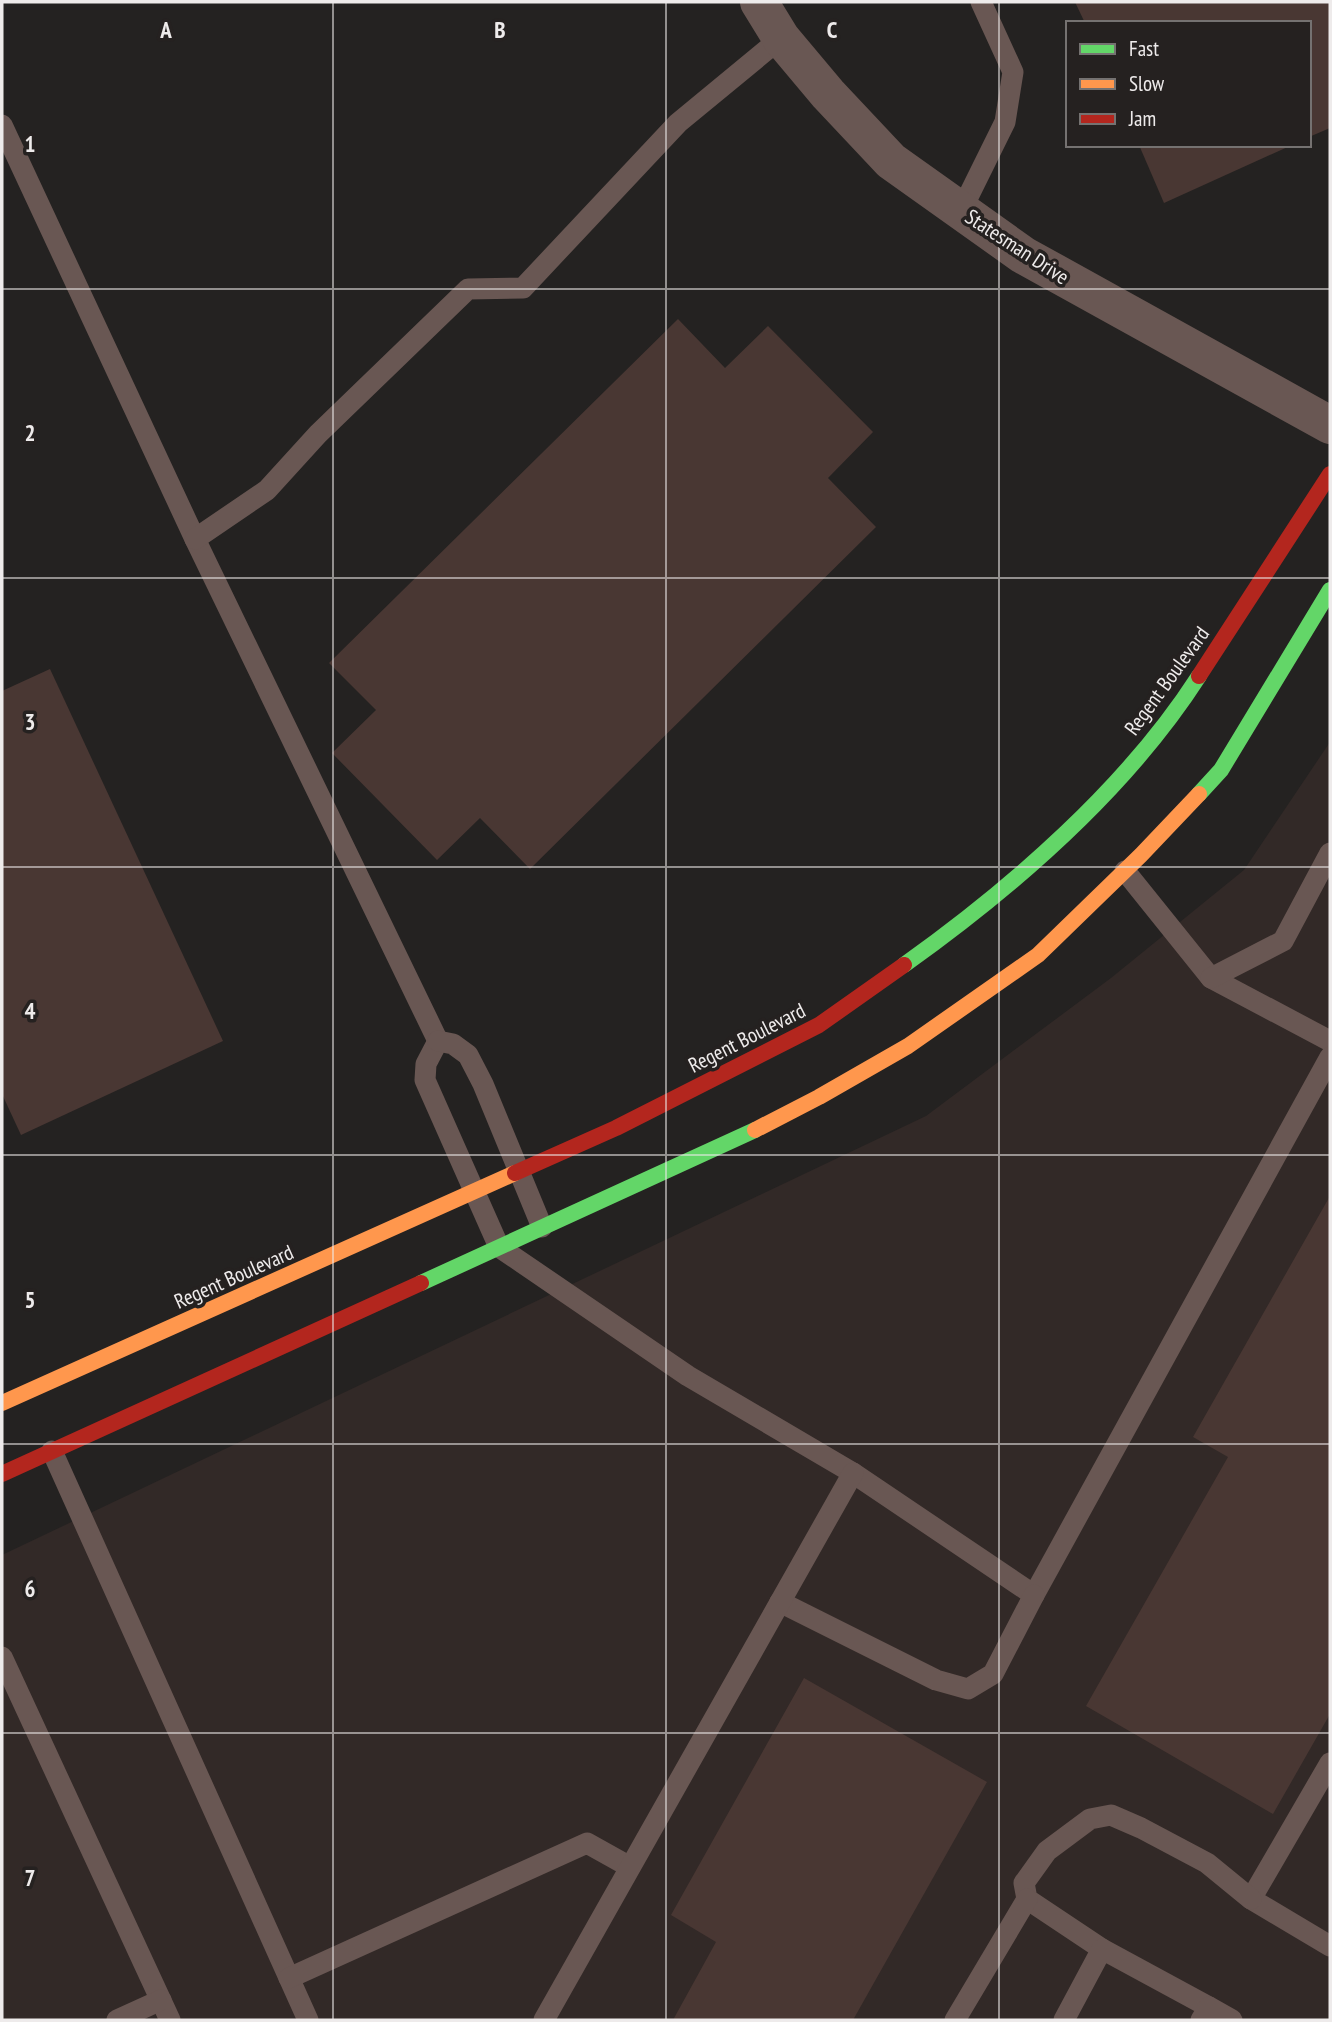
<svg xmlns="http://www.w3.org/2000/svg" width="1332" height="2022" font-family="'PT Sans Narrow',sans-serif">
<rect width="100%" height="100%" fill="#242221"/>
<polygon fill="#322927" points="1330,742 1330,2020 2,2020 2,1555 926,1116 1111,978 1244,870"/>
<g fill="#493733">
<polygon points="1075,2 1330,2 1330,128 1309,137 1309,23 1085,23"/>
<polygon points="1139,145 1292,145 1164,203"/>
<polygon points="678,319 725,368 768,326 873,432 828,478 876,527 530,869 480,818 437,860 332,753 376,710 329,663"/>
<polygon points="50,669 223,1041 21,1135 2,1094 2,691"/>
<polygon points="1330,1196 1330,1714 1273,1814 1086,1706 1228,1457 1193,1437"/>
<polygon points="804,1678 987,1782 853,2020 673,2020 716,1942 671,1915"/>
</g>
<g fill="none" stroke-linecap="round" stroke-linejoin="round">
<g stroke="#695753" stroke-width="21">
<polyline points="2,125 195,539 438,1041"/>
<polyline points="961,211 1005,122 1013,72 981,2"/>
<polyline points="195,539 267,490 318,434 468,289 523,288 678,123 781,38"/>
<polyline points="1125,871 1211,978 1330,1041"/>
<polyline points="1211,978 1283,941 1330,853"/>
<polyline points="438,1041 426,1064 425,1080 499,1247 688,1376 853,1473 1034,1595 1330,1057"/>
<polyline points="438,1041 453,1044 468,1055 483,1084 542,1227"/>
<polyline points="52,1451 308,2020"/>
<polyline points="780,1602 936,1680 968,1689 993,1674 1034,1595"/>
<polyline points="2,1657 170,2020"/>
<polyline points="1330,1763 1251,1899 1330,1946"/>
<polyline points="1102,1949 1027,1899 1024,1883 1047,1851 1090,1819 1111,1815 1141,1828 1207,1863 1251,1899"/>
<polyline points="289,1978 587,1843 630,1867"/>
<polyline points="117,2020 161,2000"/>
<polyline points="544,2020 853,1473"/>
<polyline points="955,2020 1027,1899"/>
<polyline points="1064,2020 1102,1949 1209,2007"/>
<polyline points="1201,2020 1209,2007 1232,2020"/>
</g>
<polyline stroke="#695753" stroke-width="38" points="759,2 781,38 828,94 891,161 1023,255 1330,425"/>
<g stroke="#63d668" stroke-width="16">
<polyline points="1199,794 1221,770 1330,590"/>
<path d="M904,965C1012,888 1127,788 1199,676"/>
<polyline points="421,1283 755,1130"/>
</g>
<g stroke="#ff974d" stroke-width="16">
<polyline points="755,1130 819,1097 908,1046 1038,955 1141,855 1199,794"/>
<polyline points="2,1403 515,1173"/>
</g>
<g stroke="#b3261e" stroke-width="16">
<polyline points="1199,676 1330,474"/>
<polyline points="515,1173 616,1128 819,1025 904,965"/>
<polyline points="2,1474 421,1283"/>
</g>
</g>
<path fill="none" stroke="#eeebeb" stroke-width="2" stroke-opacity="0.55" d="M333,2V2020M666,2V2020M999,2V2020M2,289H1330M2,578H1330M2,867H1330M2,1155H1330M2,1444H1330M2,1733H1330"/>
<g text-anchor="middle" stroke-width="7" stroke-linejoin="round" paint-order="stroke">
<g font-size="21" fill="#eeebeb" stroke="#252120">
<text transform="translate(1017 247) rotate(33)" y="7">Statesman Drive</text>
<text transform="translate(1167 681) rotate(-54)" y="7">Regent Boulevard</text>
<text transform="translate(747 1038) rotate(-27)" y="7">Regent Boulevard</text>
<text transform="translate(234 1277) rotate(-24)" y="7">Regent Boulevard</text>
</g>
</g>
<g font-size="23" text-anchor="middle" font-weight="bold" fill="#eeebeb" stroke="#252120" stroke-width="7" stroke-linejoin="round" paint-order="stroke">
<text x="166" y="38">A</text>
<text x="500" y="38">B</text>
<text x="832" y="38">C</text>
<text x="30" y="152">1</text>
<text x="30" y="441">2</text>
<text x="30" y="730">3</text>
<text x="30" y="1019">4</text>
<text x="30" y="1308">5</text>
<text x="30" y="1597">6</text>
<text x="30" y="1886">7</text>
</g>
<rect width="1332" height="2022" fill="none" stroke="#eeebeb" stroke-width="7"/>
<rect x="1066" y="21" width="245" height="126" fill="#252120" stroke="#757271" stroke-width="2"/>
<rect x="1080" y="44" width="35" height="10" fill="#63d668" stroke="#757271" stroke-width="2"/>
<text x="1129" y="56" font-size="21" fill="#eeebeb">Fast</text>
<rect x="1080" y="79" width="35" height="10" fill="#ff974d" stroke="#757271" stroke-width="2"/>
<text x="1129" y="91" font-size="21" fill="#eeebeb">Slow</text>
<rect x="1080" y="114" width="35" height="10" fill="#b3261e" stroke="#757271" stroke-width="2"/>
<text x="1129" y="126" font-size="21" fill="#eeebeb">Jam</text>
</svg>
